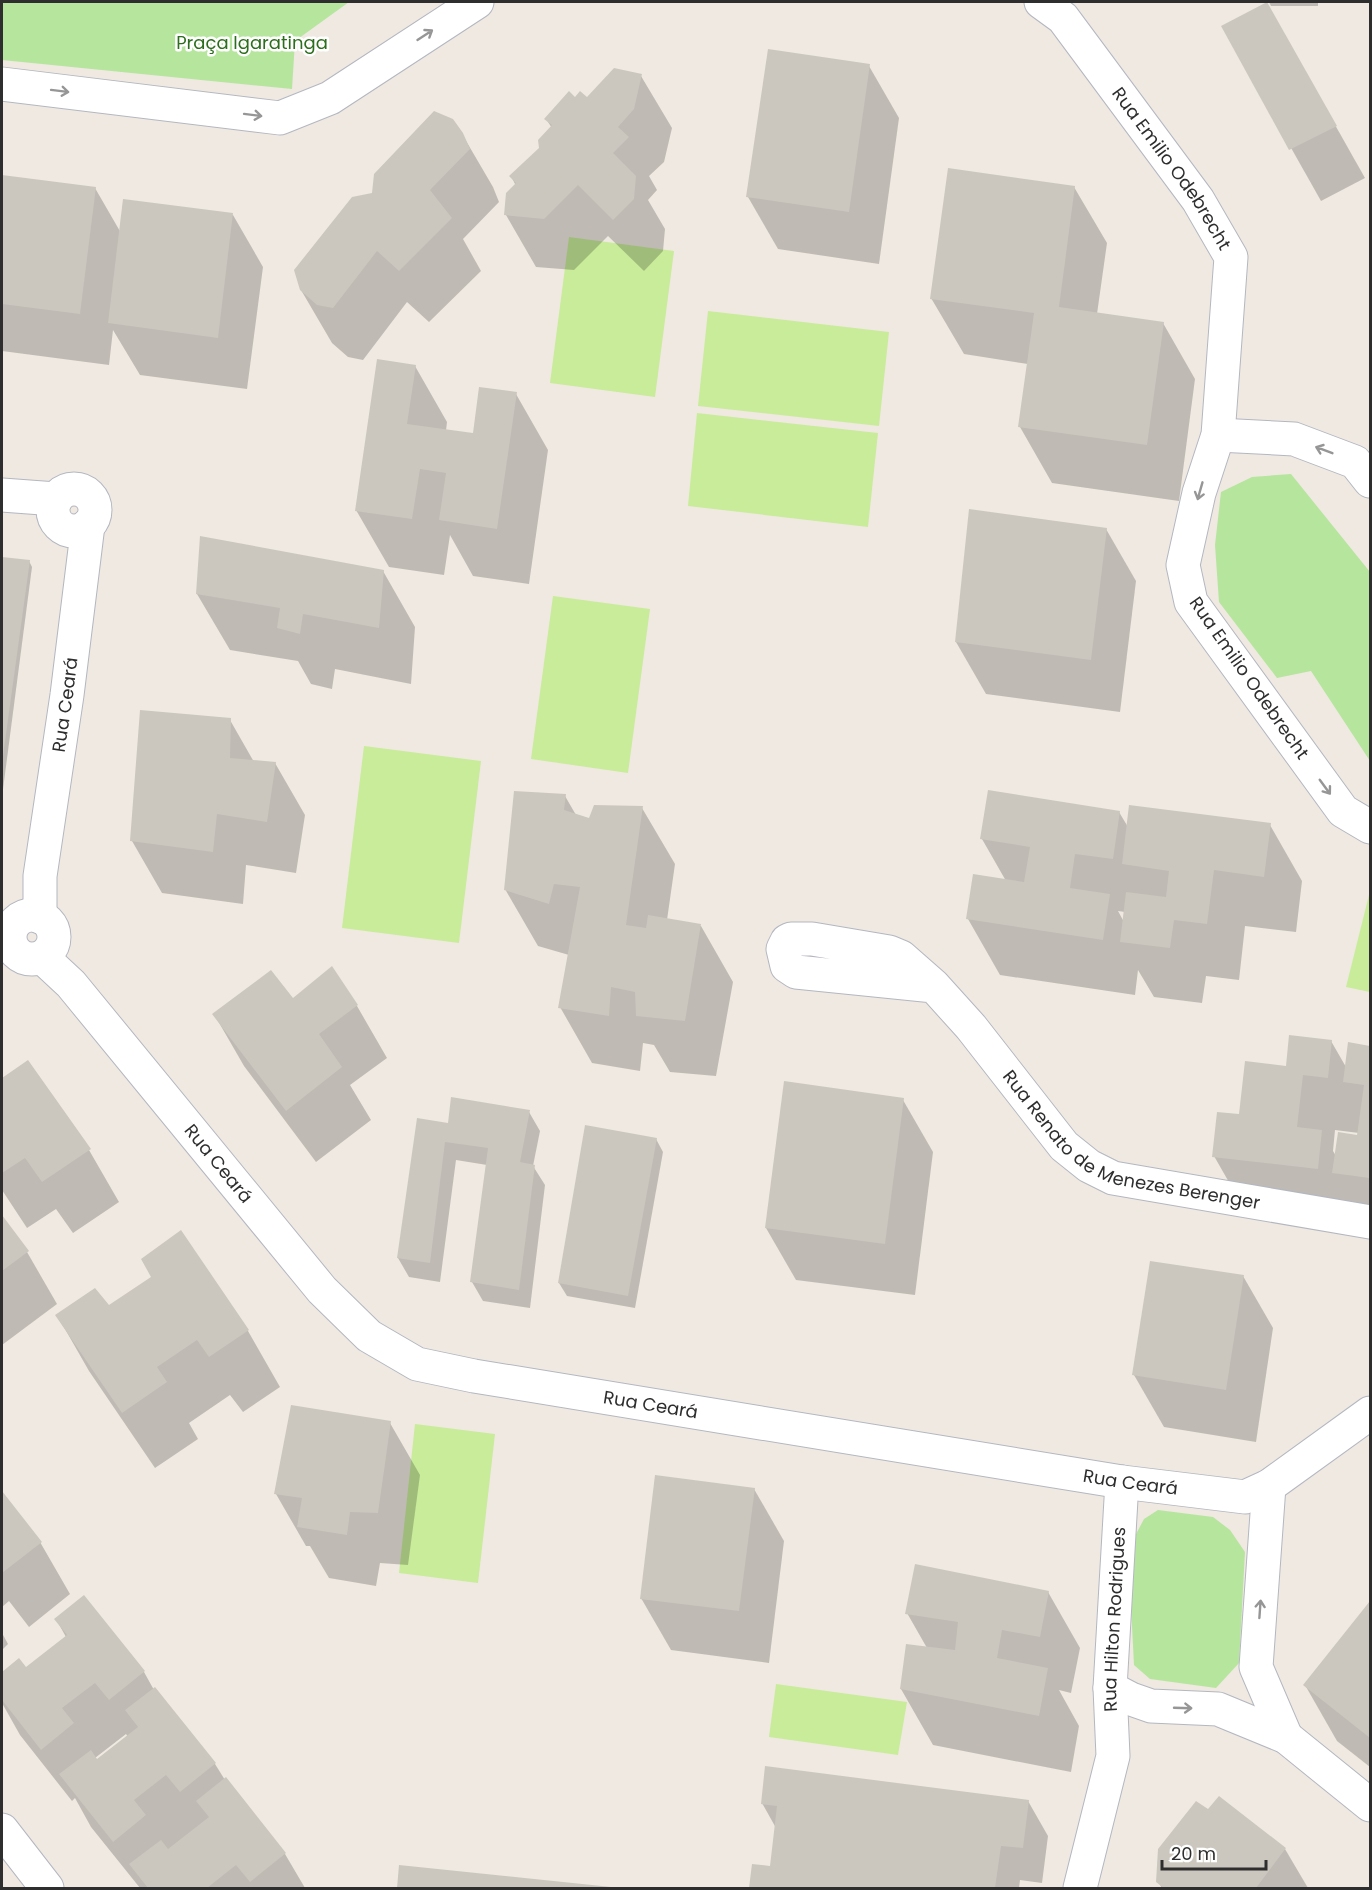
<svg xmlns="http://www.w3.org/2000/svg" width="1372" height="1890" font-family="Poppins,sans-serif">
<rect width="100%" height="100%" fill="#efe9e1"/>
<g fill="#b6e59e">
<polygon points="2,2 349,2 295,41 292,89 2,60"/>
<polygon points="1291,474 1370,572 1370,761 1311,671 1277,678 1219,602 1215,545 1221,492 1252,477"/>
<polygon points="1158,1510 1213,1517 1230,1530 1245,1552 1239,1663 1216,1688 1150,1679 1134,1665 1131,1606 1134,1538 1144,1519"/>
</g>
<g fill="#c9ec9a">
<polygon points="569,237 674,251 655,397 550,383"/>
<polygon points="708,311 889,332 879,426 698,406"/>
<polygon points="697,413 878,433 868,527 688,506"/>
<polygon points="553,596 650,609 628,773 531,759"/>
<polygon points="364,746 481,761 459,943 342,928"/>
<polygon points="1370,891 1370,992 1346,987"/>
<polygon points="415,1424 495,1434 478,1583 399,1573"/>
<polygon points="776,1684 907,1702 898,1755 769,1737"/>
</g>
<g fill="#0003" fill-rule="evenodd">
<polygon points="1269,2 1318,2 1318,6 1271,6"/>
<polygon points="1223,27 1295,54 1365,178 1321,201"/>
<polygon points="869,66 899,118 879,264 778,249 748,197"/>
<polygon points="641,76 672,128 664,162 649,176 657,190 648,200 665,229 663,251 644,271 608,236 574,270 536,267 506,215 516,186 511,176 540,149 552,128 546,119 575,99 588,99"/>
<polygon points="462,134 493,187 499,202 463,239 481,271 429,322 407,302 363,360 348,357 332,343 301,290 374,194"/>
<polygon points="2,176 95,188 121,233 233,215 263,267 247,389 140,375 113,330 109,365 2,351"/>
<polygon points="1074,187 1107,243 1097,314 1163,323 1195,379 1179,501 1052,483 1020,427 1028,364 964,354 931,298"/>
<polygon points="415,366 447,422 446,431 474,435 516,394 548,450 529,584 473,576 450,535 444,575 389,567 356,510"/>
<polygon points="1106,529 1136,581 1120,712 986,694 956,642"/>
<polygon points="2,558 29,561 32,567 2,797"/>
<polygon points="383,571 415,627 411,684 335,669 332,689 311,684 298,661 230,650 197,594"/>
<polygon points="230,720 254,762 275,763 305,815 296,873 246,865 243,904 162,893 132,841"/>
<polygon points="565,796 576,815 590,820 642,808 675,864 667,920 701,926 733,982 716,1076 670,1072 654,1045 643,1043 640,1071 592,1063 560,1007 569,955 538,946 505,889"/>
<path d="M1119,812L1128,827L1270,825L1302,881L1296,932L1245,926L1239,980L1206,976L1202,1003L1154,997L1138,970L1135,995L1000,975L968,919L1006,881L982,839ZM1118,911L1125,912L1124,922Z"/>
<polygon points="293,1000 357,1006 387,1058 350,1085 371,1120 316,1162 244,1066 214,1014"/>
<path d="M1331,1041L1346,1067L1349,1044L1370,1047V1229L1246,1212L1214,1156L1241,1116L1287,1067ZM1335,1130L1359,1133L1358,1136L1336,1156L1333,1151Z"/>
<polygon points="28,1062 89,1150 119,1202 73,1233 56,1209 27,1228 2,1190 2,1080"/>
<polygon points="903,1100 933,1152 915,1295 796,1280 766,1228"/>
<polygon points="529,1112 540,1131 533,1166 545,1185 530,1308 483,1301 472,1282 487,1165 456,1160 440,1282 409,1277 398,1258 449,1124"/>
<polygon points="656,1139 663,1152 635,1308 567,1296 559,1283"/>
<polygon points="2,1217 27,1252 57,1304 2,1345"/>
<polygon points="180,1232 248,1331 280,1387 243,1412 230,1395 189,1423 198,1439 155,1468 89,1371 57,1315 108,1307 153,1277"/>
<polygon points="1243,1276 1273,1328 1256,1442 1164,1427 1134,1375"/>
<polygon points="390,1423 420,1475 408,1565 380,1563 376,1586 329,1578 310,1546 306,1546 276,1494"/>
<polygon points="754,1489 784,1541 769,1663 671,1650 641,1598"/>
<polygon points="2,1493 40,1542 70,1594 29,1627 9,1601 2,1607"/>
<polygon points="1048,1592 1080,1648 1071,1693 1059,1690 1079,1726 1071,1772 933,1745 901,1689 927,1648 907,1613"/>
<path d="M84,1597L144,1672L154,1690L215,1764L225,1780L226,1779L285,1854L305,1888H140L91,1827L75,1798L72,1801L20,1735L2,1703V1674L19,1660L26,1669L66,1637L56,1619ZM126,1734L128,1737L97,1761L95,1758Z"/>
<polygon points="1370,1604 1370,1767 1337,1741 1305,1685"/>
<polygon points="2,1633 8,1644 2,1650"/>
<polygon points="1219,1798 1285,1849 1308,1888 1162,1888 1158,1882"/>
<polygon points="1028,1801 1048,1836 1042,1883 1020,1880 1019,1888 750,1888 753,1866 771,1868 776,1828 762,1803"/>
<polygon points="401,1866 611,1888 398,1888"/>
</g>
<g fill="#cbc7bf">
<polygon points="1267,2 1337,126 1289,150 1221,26"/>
<polygon points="768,49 870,64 849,212 746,197"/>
<polygon points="614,68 642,74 634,109 618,127 629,137 613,153 636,176 634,199 613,220 578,185 544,219 504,215 506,193 516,183 509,176 539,148 538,140 552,125 544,119 569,91 575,97 580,91 587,97"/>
<polygon points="434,111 453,119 463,133 470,149 430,190 452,218 399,271 377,251 333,308 317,305 300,290 294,270 352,197 372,193 374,174"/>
<polygon points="948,168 1075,186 1059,307 1164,322 1147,445 1018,427 1034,313 930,299"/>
<polygon points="2,175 96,187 80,314 2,304"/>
<polygon points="123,199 233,213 218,338 108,323"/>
<polygon points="377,359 416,365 407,424 473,433 479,387 517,392 497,529 439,520 446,473 420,469 412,519 355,511"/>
<polygon points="969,509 1107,528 1091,660 955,642"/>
<polygon points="200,536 384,570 379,628 303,614 300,634 277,628 280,608 196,594"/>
<polygon points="2,557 30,560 3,756 2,756"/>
<polygon points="140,710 231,718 230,758 276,762 267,822 217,814 213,852 130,841"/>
<polygon points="988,790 1120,811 1113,859 1075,854 1070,888 1110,894 1103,940 966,919 973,874 1024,882 1030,847 980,839"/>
<polygon points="514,791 566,794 564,810 589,818 594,805 643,806 626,925 646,928 648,915 701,924 685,1021 636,1016 635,992 611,987 609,1016 558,1008 580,887 554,884 549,904 504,890"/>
<polygon points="1129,805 1271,823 1264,877 1214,870 1207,924 1174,920 1170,948 1120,942 1126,892 1166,897 1169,871 1122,864"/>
<polygon points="332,966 358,1005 319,1034 342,1067 286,1111 212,1014 271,970 293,998"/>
<polygon points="1289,1035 1332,1040 1328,1078 1303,1075 1297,1127 1322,1130 1318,1169 1212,1157 1217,1112 1239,1114 1245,1061 1286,1066"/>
<polygon points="1348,1042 1370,1046 1370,1178 1332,1173 1338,1132 1357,1135 1364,1085 1343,1082"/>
<polygon points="28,1060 91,1149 42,1182 25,1158 2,1173 2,1078"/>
<polygon points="784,1081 904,1098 885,1244 765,1228"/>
<polygon points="451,1097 530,1110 520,1162 535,1165 519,1290 470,1282 488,1148 445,1142 430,1263 397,1258 417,1118 448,1123"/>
<polygon points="585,1125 657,1138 628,1296 558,1283"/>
<polygon points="2,1215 29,1251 2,1271"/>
<polygon points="181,1230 249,1330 209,1357 197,1340 157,1367 167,1382 122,1413 55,1315 95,1288 109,1305 151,1277 141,1259"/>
<polygon points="1150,1261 1244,1275 1226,1390 1132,1375"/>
<polygon points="291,1405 391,1421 378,1513 350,1512 347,1535 297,1527 302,1498 274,1494"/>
<polygon points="655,1475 755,1488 739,1611 640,1599"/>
<polygon points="2,1491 42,1542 2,1573"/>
<polygon points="915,1564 1049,1591 1040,1637 1002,1630 997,1658 1048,1668 1039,1716 900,1689 906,1644 955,1650 958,1622 905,1614"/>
<polygon points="84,1595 145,1671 109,1700 95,1683 62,1708 74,1723 41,1750 2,1700 2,1672 19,1658 26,1667 67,1635 54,1619"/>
<polygon points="1370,1601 1370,1738 1303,1685"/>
<polygon points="155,1687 216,1763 180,1792 166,1775 134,1800 146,1815 113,1842 59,1774 91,1750 97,1759 138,1727 125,1710"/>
<polygon points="765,1766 1029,1800 1023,1848 1001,1846 995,1888 749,1888 752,1864 770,1866 777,1806 761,1804"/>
<polygon points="226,1777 286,1853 250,1882 236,1865 207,1888 148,1888 129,1864 161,1840 168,1849 209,1817 196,1801"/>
<polygon points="1219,1796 1286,1848 1256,1888 1164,1888 1156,1882 1158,1849 1196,1801 1208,1809"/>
<polygon points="399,1865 611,1887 611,1888 397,1888"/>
</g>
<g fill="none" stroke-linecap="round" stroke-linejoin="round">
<g stroke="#b4b7c1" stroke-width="35">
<g id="minor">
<path id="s1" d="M1041,2L1063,18L1198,200L1231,257L1218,435L1199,493L1183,565L1191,602L1343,811L1370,827"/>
<polyline points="2,84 280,118 330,98 477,2"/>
<polyline points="1218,435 1294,439 1355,462 1370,481"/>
<circle cx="74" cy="510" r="21"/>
<polyline points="2,495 56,499"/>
<circle cx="32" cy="937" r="22"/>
<path id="s2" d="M40,917V876L67,695L88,525"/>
<path id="s3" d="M42,957L71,984L322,1290L369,1336L417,1364L474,1376L1122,1482L1245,1497L1269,1486L1370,1413"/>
<path id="s4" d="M934,986L796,972L787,966L783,949L787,941L791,939H812L889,952L901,957L934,986L971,1027L1064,1146L1089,1166L1113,1178L1370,1222"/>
<polyline points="1269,1486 1256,1667 1286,1737"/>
<polyline points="1110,1688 1131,1699 1151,1706 1218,1709 1286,1737 1370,1805"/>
<polyline points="2,1830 47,1888"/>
<path id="s5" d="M1080,1888L1113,1756L1110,1688L1122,1482"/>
</g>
</g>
<use href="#minor" stroke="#fff" stroke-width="33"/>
</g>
<defs><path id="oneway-shaft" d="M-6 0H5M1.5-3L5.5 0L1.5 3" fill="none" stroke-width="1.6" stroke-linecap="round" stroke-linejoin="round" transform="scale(1.5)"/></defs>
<g stroke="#969696">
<use href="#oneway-shaft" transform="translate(425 35) rotate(-33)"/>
<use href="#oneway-shaft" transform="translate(60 91) rotate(7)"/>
<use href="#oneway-shaft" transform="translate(253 115) rotate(7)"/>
<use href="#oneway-shaft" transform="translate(1324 450) rotate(-159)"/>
<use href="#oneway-shaft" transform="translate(1200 491) rotate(106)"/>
<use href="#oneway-shaft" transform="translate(1325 787) rotate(54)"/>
<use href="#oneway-shaft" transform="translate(1260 1609) rotate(-86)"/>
<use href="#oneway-shaft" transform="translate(1183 1708) rotate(2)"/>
</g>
<g text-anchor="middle" stroke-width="5" stroke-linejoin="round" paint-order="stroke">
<g font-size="18" fill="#2c6e1b" stroke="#fff">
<text x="252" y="49">Praça Igaratinga</text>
</g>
<g font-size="18" fill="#2e2e2e" stroke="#fff">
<text dy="6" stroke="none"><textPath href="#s1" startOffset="213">Rua Emilio Odebrecht</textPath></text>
<text transform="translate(1249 678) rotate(55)" y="6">Rua Emilio Odebrecht</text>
<text dy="6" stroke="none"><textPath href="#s2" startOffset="214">Rua Ceará</textPath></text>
<text dy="6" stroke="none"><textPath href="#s4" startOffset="600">Rua Renato de Menezes Berenger</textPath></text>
<text dy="6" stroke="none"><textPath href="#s3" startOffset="272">Rua Ceará</textPath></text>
<text dy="6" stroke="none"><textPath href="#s3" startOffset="794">Rua Ceará</textPath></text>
<text dy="6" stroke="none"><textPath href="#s3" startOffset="1280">Rua Ceará</textPath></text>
<text dy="6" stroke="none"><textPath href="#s5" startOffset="273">Rua Hilton Rodrigues</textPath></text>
</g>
</g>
<rect width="1372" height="1890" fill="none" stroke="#2e2e2e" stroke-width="6"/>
<path d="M1162 1860v9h104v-9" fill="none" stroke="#2e2e2e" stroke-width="3"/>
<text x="1171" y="1860" font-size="18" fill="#2e2e2e" stroke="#ffffff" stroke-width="4.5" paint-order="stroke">20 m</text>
</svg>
